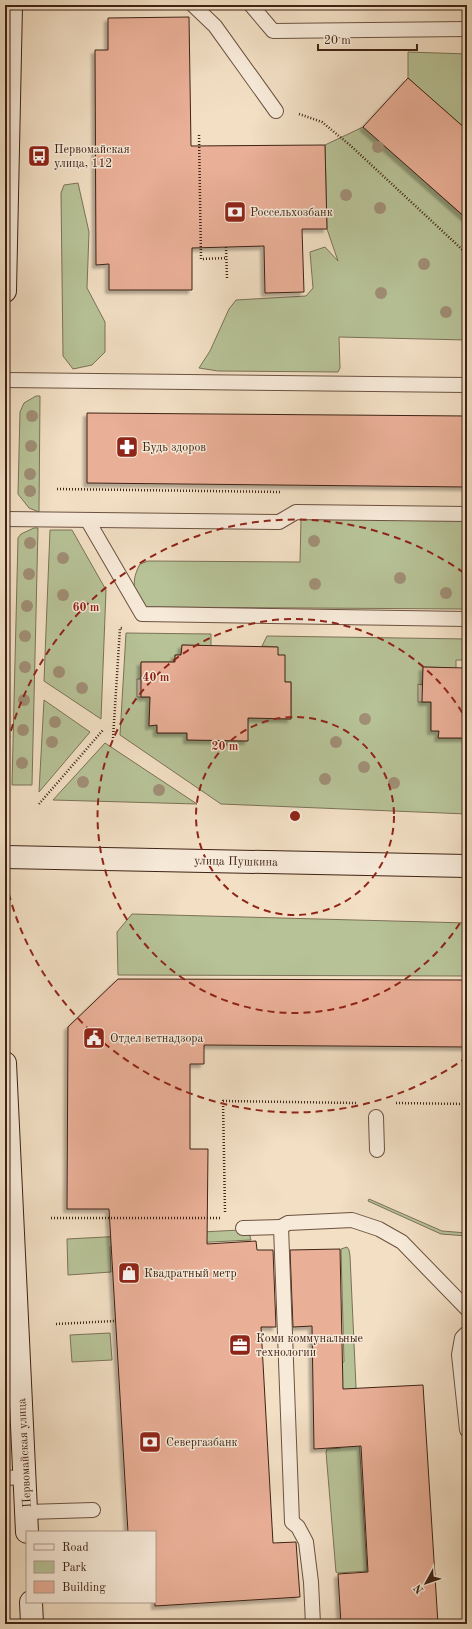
<svg xmlns="http://www.w3.org/2000/svg" width="472" height="1629" font-family="'Old Standard TT',serif">
<defs>
<filter id="shadow"><feDropShadow dx="-3.5" dy="3.5" stdDeviation="1" flood-color="#0004"/></filter>
</defs>
<rect width="100%" height="100%" fill="#f2dfc4"/>
<filter id="stains"><feTurbulence type="fractalNoise" baseFrequency=".005" numOctaves="4"/><feColorMatrix values="0 0 0 0 .2 0 0 0 0 .09 0 0 0 0 .02 0 0 0 .5 -.17"/></filter>
<radialGradient id="worn" r=".72"><stop offset=".6" stop-color="#630" stop-opacity="0"/><stop offset="1" stop-color="#630" stop-opacity=".3"/></radialGradient>
<g fill="#b7c297" stroke="#7b7256">
<polygon points="408,52 467,54 467,130 408,78"/>
<polygon points="363,127 467,219 467,340 339,337 340,368 338,372 218,371 199,368 210,351 229,309 236,300 306,296 313,288 310,252 325,247 338,261 327,229 325,145"/>
<polygon points="78,183 89,232 87,288 105,322 105,352 92,365 73,369 63,356 61,193 64,185"/>
<polygon points="36,396 40,396 39,512 29,508 18,494 20,412 24,403"/>
<path d="M301,519L467,520V609L147,607L140,605C134,588 131,581 140,564L148,561L300,562Z"/>
<polygon points="34,528 38,528 32,785 12,785 18,538 21,534"/>
<polygon points="50,530 72,530 106,590 101,719 44,681"/>
<polygon points="126,633 211,634 211,646 182,645 181,655 175,655 175,662 141,662 141,679 137,679 137,697 150,697 149,725 157,725 157,733 187,733 187,740 247,741 248,718 291,719 291,682 285,682 278,655 277,647 262,646 267,636 467,639 467,651 463,651 463,660 456,660 456,668 423,667 422,685 418,684 418,702 431,702 431,730 439,731 439,738 467,738 467,814 221,804 120,735"/>
<polygon points="44,700 90,732 39,792"/>
<polygon points="105,743 197,804 53,800"/>
<polygon points="132,914 467,923 467,976 118,975 117,932"/>
<polygon points="369,1199 442,1231 467,1233 467,1236 441,1234 368,1201"/>
<polygon points="240,1230 250,1236 251,1240 110,1247 111,1272 68,1275 67,1239"/>
<polygon points="347,1247 349,1250 350,1256 356,1387 367,1571 338,1573 336,1572 326,1452 327,1449 341,1448 341,1445 315,1362 344,1362 341,1250 341,1249"/>
<polygon points="110,1333 112,1360 72,1362 70,1335"/>
</g>
<g fill="#e9af97" stroke="#3f2314" filter="url(#shadow)">
<polygon points="189,17 191,146 325,145 327,229 302,229 304,292 265,293 264,246 192,248 192,290 109,290 109,264 96,265 95,50 108,50 108,18"/>
<polygon points="408,78 467,130 467,219 363,127"/>
<polygon points="87,413 467,416 467,487 87,483"/>
<polygon points="182,645 278,647 278,655 285,655 285,682 291,682 291,719 248,718 248,741 187,740 187,733 157,733 157,725 149,726 150,697 141,697 141,662 175,662 175,655 181,655"/>
<polygon points="423,667 467,668 467,738 438,738 439,731 431,731 431,702 422,702"/>
<polygon points="118,979 467,980 467,1047 204,1045 204,1064 190,1064 190,1149 208,1149 207,1244 256,1241 257,1250 273,1250 276,1327 261,1327 273,1543 296,1542 300,1597 155,1606 155,1532 128,1532 109,1209 67,1209 68,1027"/>
<polygon points="340,1249 343,1389 423,1385 438,1624 341,1624 338,1574 368,1572 361,1446 314,1449 312,1326 293,1327 290,1250"/>
</g>
<g fill="none" stroke-linecap="round" stroke-linejoin="round">
<g stroke="#6c5240" stroke-width="16">
<g id="lane">
<polyline points="193,5 215,26 276,111"/>
<polyline points="251,5 273,31 467,29"/>
<polyline points="5,380 467,385"/>
<polyline points="5,519 279,522 296,512 467,514"/>
<polyline points="88,521 142,614 467,619"/>
<polyline points="376,1117 377,1150"/>
<polyline points="281,1227 288,1223 352,1220 379,1229 402,1242 467,1309"/>
<polyline points="243,1228 281,1227 292,1522 298,1527 306,1542 311,1582 313,1624"/>
<polyline points="467,1333 462,1338 459,1355 467,1430"/>
<polyline points="5,1478 25,1477"/>
<polyline points="27,1512 93,1510"/>
</g>
</g>
<g stroke="#3f2314" stroke-width="24">
<g id="secondary">
<polyline points="5,291 11,5"/>
<polyline points="5,857 467,866"/>
<polyline points="5,1063 27,1532"/>
<polyline points="31,1602 32,1624"/>
</g>
</g>
<g stroke="#3f2314" stroke-width="2.5" stroke-dasharray="1 2" stroke-linecap="butt">
<polyline points="299,114 322,122 351,146 467,254"/>
<polyline points="199,135 201,259 227,258"/>
<polyline points="226,247 227,278"/>
<polyline points="57,489 281,492"/>
<polyline points="113,738 120,628 122,628"/>
<polyline points="39,804 103,730"/>
<polyline points="396,1103 467,1104"/>
<polyline points="225,1212 223,1101 357,1103"/>
<polyline points="51,1218 222,1218"/>
<polyline points="56,1324 115,1321"/>
</g>
<use href="#lane" stroke="#f7ead9" stroke-width="14"/>
<use href="#secondary" stroke="#f7ead9" stroke-width="22"/>
</g>
<g fill="#a08e75">
<circle cx="378" cy="147" r="6"/>
<circle cx="346" cy="195" r="6"/>
<circle cx="380" cy="208" r="6"/>
<circle cx="424" cy="264" r="6"/>
<circle cx="381" cy="293" r="6"/>
<circle cx="446" cy="312" r="6"/>
<circle cx="32" cy="416" r="6"/>
<circle cx="31" cy="446" r="6"/>
<circle cx="30" cy="474" r="6"/>
<circle cx="30" cy="491" r="6"/>
<circle cx="314" cy="541" r="6"/>
<circle cx="30" cy="543" r="6"/>
<circle cx="63" cy="558" r="6"/>
<circle cx="29" cy="574" r="6"/>
<circle cx="400" cy="578" r="6"/>
<circle cx="315" cy="584" r="6"/>
<circle cx="446" cy="593" r="6"/>
<circle cx="63" cy="595" r="6"/>
<circle cx="27" cy="606" r="6"/>
<circle cx="25" cy="636" r="6"/>
<circle cx="25" cy="667" r="6"/>
<circle cx="59" cy="672" r="6"/>
<circle cx="82" cy="688" r="6"/>
<circle cx="24" cy="700" r="6"/>
<circle cx="365" cy="719" r="6"/>
<circle cx="55" cy="722" r="6"/>
<circle cx="23" cy="730" r="6"/>
<circle cx="52" cy="742" r="6"/>
<circle cx="336" cy="742" r="6"/>
<circle cx="22" cy="763" r="6"/>
<circle cx="364" cy="767" r="6"/>
<circle cx="325" cy="779" r="6"/>
<circle cx="83" cy="782" r="6"/>
<circle cx="394" cy="783" r="6"/>
<circle cx="159" cy="790" r="6"/>
</g>
<g fill="none" stroke="#8f2418" stroke-width="2" stroke-dasharray="7 5">
<circle cx="295" cy="816" r="99"/>
<path d="M466 913A197 197 0 1 1 466 719"/>
<path d="M467 1057A296 296 0 0 1 5 878M5 754A296 296 0 0 1 467 575"/>
</g>
<defs>
<g id="bus-square" transform="scale(1.15)"><rect x="-9" y="-9" width="18" height="18" rx="4" fill="#8f2418" stroke="#f7ead9"/><path d="M-5-6H5V4H4V6H2V4H-2V6H-4V4H-5ZM-3.5-4V0h7V-4ZM-3.5 1.2v1.5H-2V1.2ZM2 1.2v1.5H3.5V1.2Z" fill="#fff"/></g>
<g id="bank-square" transform="scale(1.15)"><rect x="-9" y="-9" width="18" height="18" rx="4" fill="#8f2418" stroke="#f7ead9"/><path d="M-6-4H6V4H-6ZM0-2.3a2.3 2.3 0 1 0 0 4.6a2.3 2.3 0 1 0 0-4.6Z" fill="#fff"/></g>
<g id="pharmacy-square" transform="scale(1.15)"><rect x="-9" y="-9" width="18" height="18" rx="4" fill="#8f2418" stroke="#f7ead9"/><path d="M-2-6h4v4h4v4h-4v4h-4v-4h-4v-4h4Z" fill="#fff"/></g>
<g id="civic-square" transform="scale(1.15)"><rect x="-9" y="-9" width="18" height="18" rx="4" fill="#8f2418" stroke="#f7ead9"/><path d="M-.6-6.5H3V-4.5H.6V-3L4-1V1h2V6H-6V1h2V-1L-.6-3ZM-1.2 2.5V6h2.4V2.5Z" fill="#fff"/></g>
<g id="shop-square" transform="scale(1.15)"><rect x="-9" y="-9" width="18" height="18" rx="4" fill="#8f2418" stroke="#f7ead9"/><path d="M-5-2.5h2.3a2.7 3.5 0 0 1 5.4 0H5L5.5 6h-11ZM-1.5-2.5h3a1.5 2.3 0 0 0-3 0Z" fill="#fff"/></g>
<g id="office-square" transform="scale(1.15)"><rect x="-9" y="-9" width="18" height="18" rx="4" fill="#8f2418" stroke="#f7ead9"/><path d="M-6-3h4V-5.5h4V-3h4V5H-6ZM-1-4.5V-3h2v-1.5ZM-6 0V1H6V0Z" fill="#fff"/></g>
</defs>
<g fill-rule="evenodd">
<use href="#bus-square" x="39" y="156"/>
<use href="#bank-square" x="235" y="212"/>
<use href="#pharmacy-square" x="127" y="447"/>
<use href="#civic-square" x="94" y="1038"/>
<use href="#shop-square" x="129" y="1273"/>
<use href="#office-square" x="240" y="1345"/>
<use href="#bank-square" x="150" y="1442"/>
</g>
<g text-anchor="middle" stroke-width="3" stroke-linejoin="round" paint-order="stroke">
<g font-size="12" fill="#3f2314" stroke="#f7ead9" text-anchor="start">
<text x="54" y="153">Первомайская<tspan x="54" dy="14">улица, 112</tspan></text>
<text x="250" y="216">Россельхозбанк</text>
<text x="142" y="451">Будь здоров</text>
<text x="110" y="1042">Отдел ветнадзора</text>
<text x="144" y="1277">Квадратный метр</text>
<text x="256" y="1342">Коми коммунальные<tspan x="256" dy="14">технологии</tspan></text>
<text x="166" y="1446">Севергазбанк</text>
</g>
<g font-size="12" fill="#3f2314" stroke="#f7ead9">
<text transform="translate(236 861) rotate(1)" y="4">улица Пушкина</text>
<text transform="translate(24 1453) rotate(-93)" y="4">Первомайская улица</text>
</g>
</g>
<circle cx="295" cy="816" r="6" fill="#8f2418" stroke="#f7ead9" stroke-width="2"/>
<g font-size="12" text-anchor="middle" font-weight="bold" fill="#8f2418" stroke="#f7ead9" stroke-width="3" stroke-linejoin="round" paint-order="stroke">
<text x="86" y="611">60 m</text>
<text x="156" y="681">40 m</text>
<text x="225" y="750">20 m</text>
</g>
<rect width="472" height="1629" fill="none" stroke="#f2dfc4" stroke-width="20"/>
<rect x="6" y="6" width="460" height="1617" fill="none" stroke="#3f2314" stroke-width="2"/>
<rect x="10" y="10" width="452" height="1609" fill="none" stroke="#3f2314"/>
<rect x="26" y="1531" width="130" height="72" fill="#f7ead9" stroke="#ad9a8a"/>
<rect x="34" y="1544" width="20" height="6" fill="#f7ead9" stroke="#ad9a8a"/>
<text x="62" y="1551" font-size="12" fill="#3f2314">Road</text>
<rect x="34" y="1561" width="20" height="12" fill="#b7c297" stroke="#ad9a8a"/>
<text x="62" y="1571" font-size="12" fill="#3f2314">Park</text>
<rect x="34" y="1581" width="20" height="12" fill="#e9af97" stroke="#ad9a8a"/>
<text x="62" y="1591" font-size="12" fill="#3f2314">Building</text>
<g transform="translate(426 1583) rotate(230)" stroke="#f7ead9" stroke-width="3" paint-order="stroke">
<path d="M0-3L7 15L0 10L-7 15Z" fill="#3f2314"/>
<text y="-6" font-size="11" font-weight="bold" text-anchor="middle" fill="#3f2314">N</text>
</g>
<path d="M318 44v6h99v-6" fill="none" stroke="#3f2314" stroke-width="2"/>
<text x="324" y="44" font-size="12" fill="#3f2314" stroke="#f7ead9" stroke-width="3" paint-order="stroke">20 m</text>
<rect width="100%" height="100%" filter="url(#stains)"/>
<rect width="100%" height="100%" fill="url(#worn)"/>
</svg>
